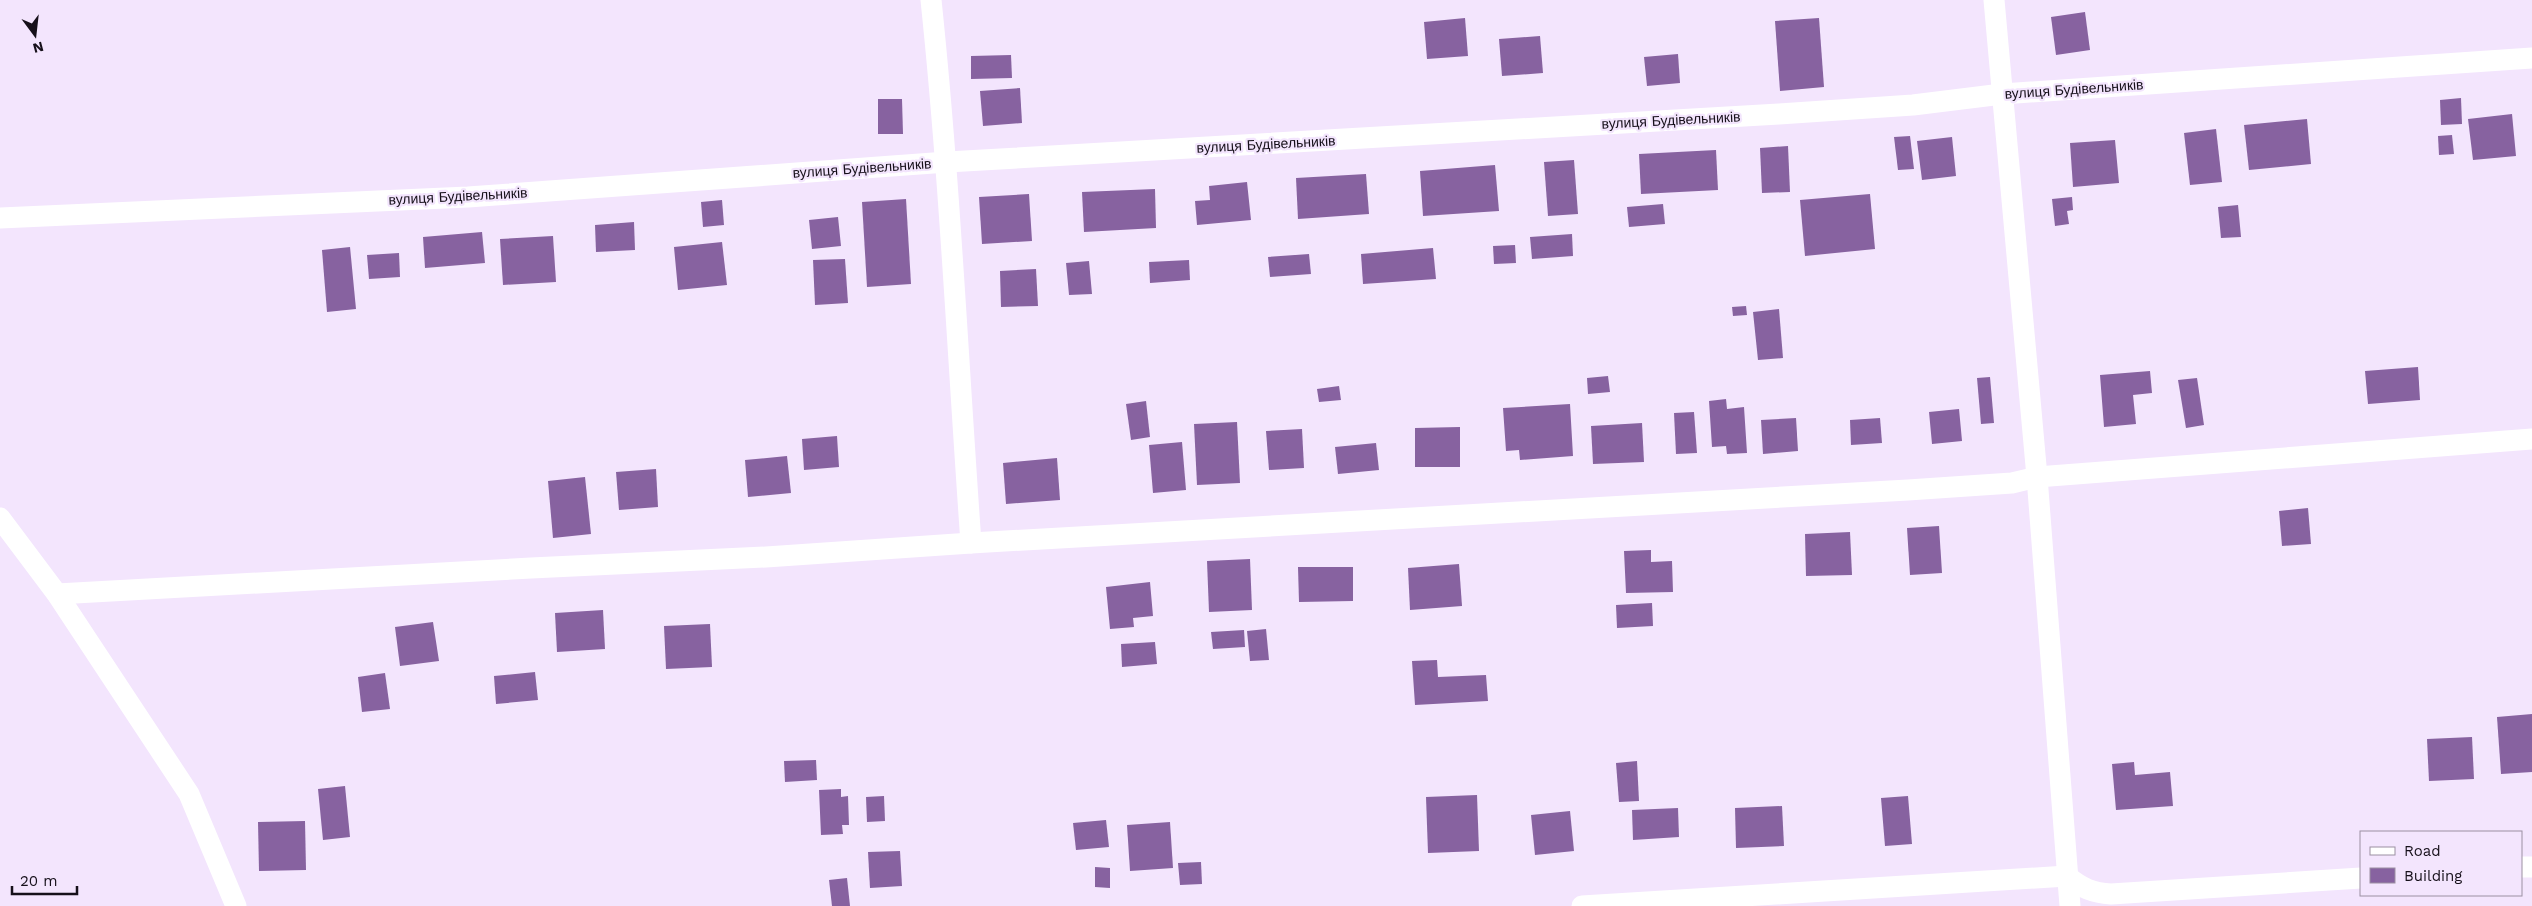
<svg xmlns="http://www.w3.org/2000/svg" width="2532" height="906" font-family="'Work Sans',sans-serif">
<rect width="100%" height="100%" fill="#f3e5fd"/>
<g fill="#8762a0">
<polygon points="2085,12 2090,50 2056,55 2051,17"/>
<polygon points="1465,18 1468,56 1427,59 1424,22"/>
<polygon points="1819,18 1824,87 1780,91 1775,21"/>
<polygon points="1540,36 1543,73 1502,76 1499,39"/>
<polygon points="1678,54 1680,83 1647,86 1644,57"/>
<polygon points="1011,55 1012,78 971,79 971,56"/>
<polygon points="1020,88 1022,123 983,126 980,91"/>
<polygon points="2461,98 2462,124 2441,125 2440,100"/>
<polygon points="878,99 902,99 903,134 878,134"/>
<polygon points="2512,114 2516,156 2473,160 2468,119"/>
<polygon points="2307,119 2311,164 2249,170 2244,125"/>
<polygon points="2216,129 2222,182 2190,185 2184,133"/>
<polygon points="2452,135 2454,154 2439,155 2438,136"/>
<polygon points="1910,136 1914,169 1898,170 1894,137"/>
<polygon points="1952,137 1956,176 1922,180 1917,141"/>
<polygon points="2115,140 2119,183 2073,187 2070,143"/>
<polygon points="1788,146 1790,192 1762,193 1760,148"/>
<polygon points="1716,150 1718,190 1641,194 1639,154"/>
<polygon points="1574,160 1578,214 1548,216 1544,162"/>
<polygon points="1495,165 1499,211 1423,216 1420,171"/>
<polygon points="1366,174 1369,214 1298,219 1296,178"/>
<polygon points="1247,182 1251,220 1197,225 1195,201 1210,200 1209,186"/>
<polygon points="1155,189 1156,228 1084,232 1082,192"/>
<polygon points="1029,194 1032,241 982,244 979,197"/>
<polygon points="1870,194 1875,249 1805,256 1800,200"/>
<polygon points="2072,197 2073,210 2067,211 2069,224 2055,226 2052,199"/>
<polygon points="906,199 911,284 867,287 862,202"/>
<polygon points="722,200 724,225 703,227 701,202"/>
<polygon points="1663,204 1665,224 1629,227 1627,207"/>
<polygon points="2238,205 2241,237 2221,238 2218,207"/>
<polygon points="838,217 841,246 812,249 809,220"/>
<polygon points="634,222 635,250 596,252 595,225"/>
<polygon points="482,232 485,263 425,268 423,237"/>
<polygon points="1572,234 1573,256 1532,259 1530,237"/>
<polygon points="553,236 556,282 503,285 500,239"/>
<polygon points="722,242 727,285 678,290 674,247"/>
<polygon points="1515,245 1516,263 1494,264 1493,246"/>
<polygon points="350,247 356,309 327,312 322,250"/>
<polygon points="1433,248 1436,279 1363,284 1361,254"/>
<polygon points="399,253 400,277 369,279 367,255"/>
<polygon points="1309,254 1311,274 1270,277 1268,257"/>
<polygon points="845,259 848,303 815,305 813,260"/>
<polygon points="1189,260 1190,280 1150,283 1149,262"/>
<polygon points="1089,261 1092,294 1069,295 1066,263"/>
<polygon points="1036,269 1038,306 1001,307 1000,271"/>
<polygon points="1746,306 1747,315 1733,316 1732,307"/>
<polygon points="1779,309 1783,358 1758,360 1753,312"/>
<polygon points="2418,367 2420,400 2368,404 2365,371"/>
<polygon points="2150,371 2152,393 2133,395 2136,424 2104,427 2100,375"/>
<polygon points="1608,376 1610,392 1588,394 1587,378"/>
<polygon points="1990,377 1994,423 1981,424 1977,378"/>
<polygon points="2197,378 2204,425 2186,428 2178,380"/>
<polygon points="1339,386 1341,400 1319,402 1317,389"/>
<polygon points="1726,399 1727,409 1744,407 1747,453 1727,454 1726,446 1712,447 1709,401"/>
<polygon points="1146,401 1150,437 1131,440 1126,404"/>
<polygon points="1570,404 1573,456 1520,460 1519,450 1506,451 1503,408"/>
<polygon points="1959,409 1962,441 1932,444 1929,412"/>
<polygon points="1694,412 1697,453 1676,454 1674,413"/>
<polygon points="1796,418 1798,451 1763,454 1761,420"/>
<polygon points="1880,418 1882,443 1851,445 1850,420"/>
<polygon points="1237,422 1240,483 1197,485 1194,424"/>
<polygon points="1642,423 1644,462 1593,464 1591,426"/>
<polygon points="1460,427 1460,467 1415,467 1415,428"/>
<polygon points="1302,429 1304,468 1269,470 1266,431"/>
<polygon points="837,436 839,467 804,470 802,439"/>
<polygon points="1182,442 1186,490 1153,493 1149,445"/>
<polygon points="1376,443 1379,470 1338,474 1335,447"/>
<polygon points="787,456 791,493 748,497 745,460"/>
<polygon points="1057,458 1060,500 1006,504 1003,463"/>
<polygon points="656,469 658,507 619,510 616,472"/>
<polygon points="585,477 591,534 553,538 548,481"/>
<polygon points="2308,508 2311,544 2282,546 2279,511"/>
<polygon points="1939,526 1942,573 1910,575 1907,528"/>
<polygon points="1850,532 1852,575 1806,576 1805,534"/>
<polygon points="1651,550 1651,562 1672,561 1673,592 1626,593 1624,551"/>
<polygon points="1250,559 1252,610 1209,612 1207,561"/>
<polygon points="1459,564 1462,606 1410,610 1408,568"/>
<polygon points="1298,567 1353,567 1353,601 1299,602"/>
<polygon points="1150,582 1153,616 1133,618 1134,627 1110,629 1106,587"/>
<polygon points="1652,603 1653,626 1617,628 1616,605"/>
<polygon points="603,610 605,649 557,652 555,613"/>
<polygon points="433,622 439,661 400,666 395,627"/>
<polygon points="710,624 712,667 666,669 664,626"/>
<polygon points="1266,629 1269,660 1250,661 1247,631"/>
<polygon points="1244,630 1245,647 1213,649 1211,632"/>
<polygon points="1155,642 1157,664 1122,667 1121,644"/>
<polygon points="1437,660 1438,677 1486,675 1488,701 1415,705 1412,661"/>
<polygon points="535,672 538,700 496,704 494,676"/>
<polygon points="385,673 390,709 362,712 358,677"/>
<polygon points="2532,714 2532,772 2501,774 2497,717"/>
<polygon points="2472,737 2474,779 2429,781 2427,739"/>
<polygon points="816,760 817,780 785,782 784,761"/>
<polygon points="1637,761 1639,801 1619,802 1616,763"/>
<polygon points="2134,762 2135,775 2170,772 2173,806 2116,810 2112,764"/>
<polygon points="345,786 350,837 323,840 318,789"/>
<polygon points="841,789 841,797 848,796 849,825 842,825 843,834 821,835 819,790"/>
<polygon points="1477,795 1479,851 1428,853 1426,797"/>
<polygon points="884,796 885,821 867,822 866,797"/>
<polygon points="1908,796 1912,844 1885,846 1881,798"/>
<polygon points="1782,806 1784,846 1736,848 1735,808"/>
<polygon points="1678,808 1679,837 1633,840 1632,810"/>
<polygon points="1570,811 1574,851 1535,855 1531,815"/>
<polygon points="1106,820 1109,847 1076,850 1073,823"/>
<polygon points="305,821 306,870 259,871 258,822"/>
<polygon points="1170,822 1173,868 1130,871 1127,825"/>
<polygon points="900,851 902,886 870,888 868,852"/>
<polygon points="1201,862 1202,884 1180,885 1178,863"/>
<polygon points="1095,867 1110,868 1110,888 1095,887"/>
<polygon points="847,878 850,906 832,906 829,880"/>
</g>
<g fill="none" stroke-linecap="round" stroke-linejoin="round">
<g stroke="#fff" stroke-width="21">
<path d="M931,0C950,181 958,362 971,543"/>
<polyline points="1994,0 2037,477 2070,906"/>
<polyline points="0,218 468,197 947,162 1779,114 1913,105 2002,94 2532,58"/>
<polyline points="0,518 57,594 189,794 236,906"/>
<polyline points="57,594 531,568 766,557 971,543 1908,490 2012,483 2037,477 2532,439"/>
<polyline points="2521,867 2532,867"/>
<path d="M1582,906L2067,876C2081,888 2093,893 2111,894L2361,878"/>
</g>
</g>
<g text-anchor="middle" stroke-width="4.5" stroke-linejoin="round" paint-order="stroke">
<g font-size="14" fill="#16101a" stroke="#f3e5fd">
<text transform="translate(2074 89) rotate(-4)" y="5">вулиця Будівельників</text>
<text transform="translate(1671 120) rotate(-3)" y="5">вулиця Будівельників</text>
<text transform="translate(1266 144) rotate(-3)" y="5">вулиця Будівельників</text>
<text transform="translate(862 168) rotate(-4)" y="5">вулиця Будівельників</text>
<text transform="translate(458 196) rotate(-3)" y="5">вулиця Будівельників</text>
</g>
</g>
<rect x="2360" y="831" width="162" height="65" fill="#f3e5fd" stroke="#9b90a2"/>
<rect x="2370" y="847" width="25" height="8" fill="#ffffff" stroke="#9b90a2"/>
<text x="2404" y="856" font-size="15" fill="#16101a">Road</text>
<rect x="2370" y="868" width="25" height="15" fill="#8762a0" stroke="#9b90a2"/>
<text x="2404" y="881" font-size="15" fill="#16101a">Building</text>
<g transform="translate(35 35) rotate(165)" stroke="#f3e5fd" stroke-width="4" paint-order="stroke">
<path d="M0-4L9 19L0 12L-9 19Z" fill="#16101a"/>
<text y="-8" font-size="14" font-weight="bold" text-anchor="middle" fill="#16101a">N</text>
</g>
<path d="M12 886v8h65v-8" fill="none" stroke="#16101a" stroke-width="2.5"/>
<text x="20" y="886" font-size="15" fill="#16101a" stroke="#f3e5fd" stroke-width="4" paint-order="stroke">20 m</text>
</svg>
